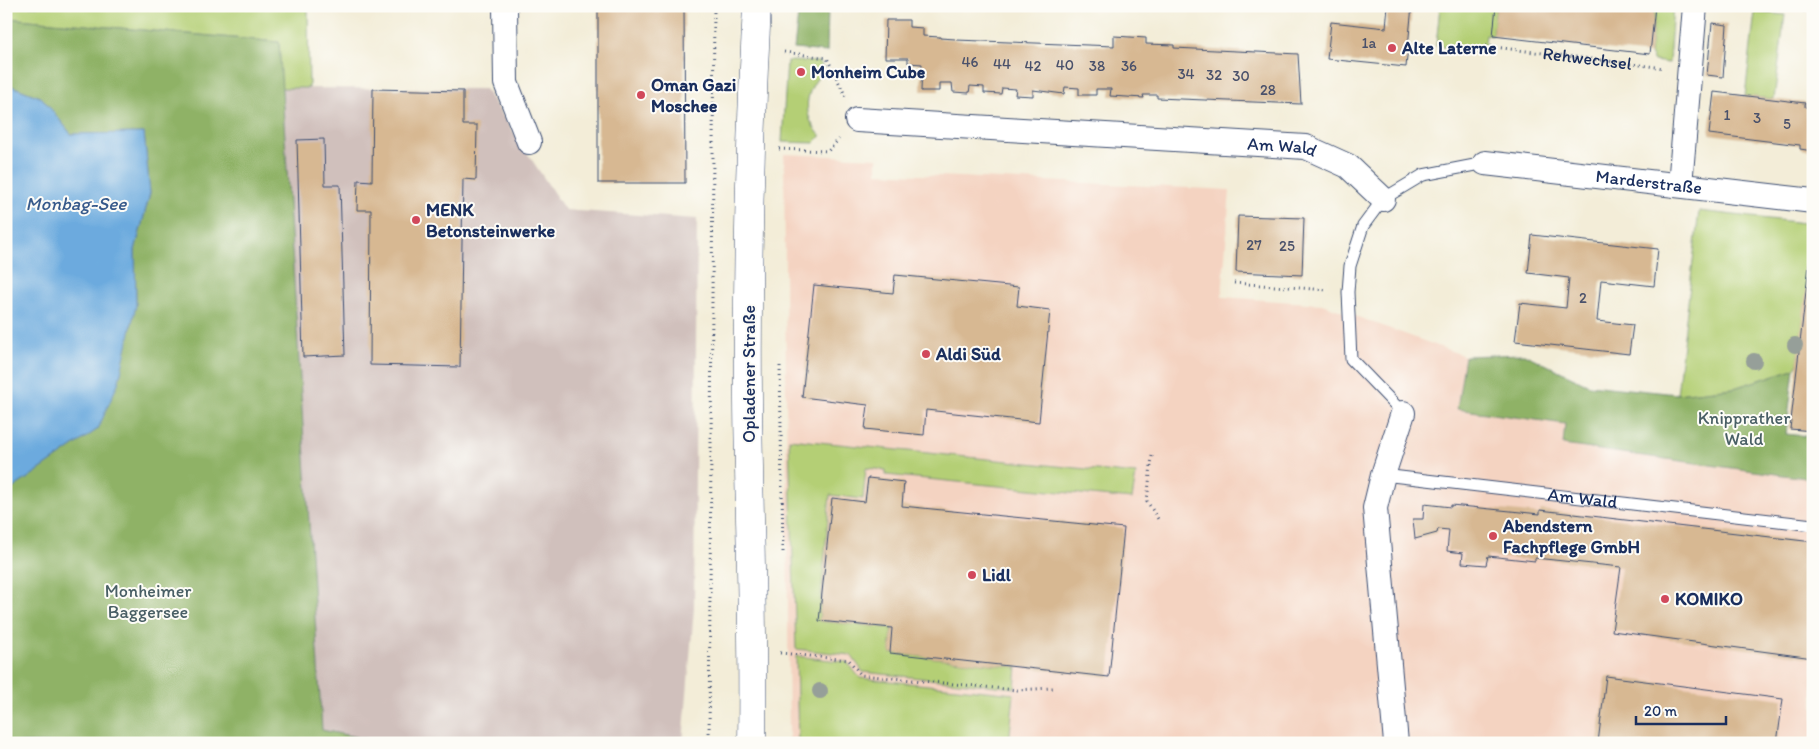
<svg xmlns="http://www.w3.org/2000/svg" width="1819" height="749" font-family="Itim,sans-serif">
<rect width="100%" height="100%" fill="#fdfcf7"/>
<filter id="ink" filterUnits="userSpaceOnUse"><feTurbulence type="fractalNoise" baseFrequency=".02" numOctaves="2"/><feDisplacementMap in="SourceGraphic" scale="10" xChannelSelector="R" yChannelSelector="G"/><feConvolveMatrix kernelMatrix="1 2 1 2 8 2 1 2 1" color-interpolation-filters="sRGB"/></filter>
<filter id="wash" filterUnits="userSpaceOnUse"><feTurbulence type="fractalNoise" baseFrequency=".0096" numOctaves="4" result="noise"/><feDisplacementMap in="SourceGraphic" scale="20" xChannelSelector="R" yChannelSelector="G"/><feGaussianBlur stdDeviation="1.12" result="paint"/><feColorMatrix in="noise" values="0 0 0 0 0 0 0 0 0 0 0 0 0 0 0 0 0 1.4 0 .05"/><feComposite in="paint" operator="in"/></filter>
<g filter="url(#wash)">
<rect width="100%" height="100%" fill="#f3edd8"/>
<polygon fill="#f4d3c1" points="784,154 877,158 877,173 1230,190 1222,297 1322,304 1465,356 1458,409 1652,437 1813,467 1813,743 789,743"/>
<polygon fill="#d0c0bc" points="281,88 485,89 565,210 697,219 694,608 683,743 384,743 322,730"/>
<g fill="#b4cf74" stroke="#687f69">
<polygon points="6,6 308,6 309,88 281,88 279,42 6,18"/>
<polygon points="1440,6 1496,6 1493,36 1486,35 1484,52 1436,46"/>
<polygon points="1655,6 1673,6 1669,63 1654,61 1650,54"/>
<polygon points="1755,12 1785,15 1774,99 1745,96"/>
<path d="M787,61L820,62L824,71C804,90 801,116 821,136L814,143L782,142Z"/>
<polygon points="1699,211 1813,224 1813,245 1798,363 1794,369 1734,388 1677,394"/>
<polygon points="789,439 1136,474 1132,499 886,475 886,470 866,468 863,499 830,495 819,621 892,628 890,653 1017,667 1015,688 863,672 851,655 796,649"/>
<polygon points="796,656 847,662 860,678 1014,694 1009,743 798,743"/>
</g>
<g fill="#8fb266" stroke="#557062">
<polygon points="799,6 828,6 827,52 794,49"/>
<polygon points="6,18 279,42 322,730 384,743 6,743 6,493 98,429 136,305 135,250 150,193 144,133 71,134 42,98 12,86 6,88"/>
<polygon points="1524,354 1589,385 1677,394 1734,388 1794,369 1786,434 1813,437 1813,479 1563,445 1565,424 1457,409 1465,356"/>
</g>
<polygon fill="#6caade" stroke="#446c9e" points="11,86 42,98 71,134 144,133 150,193 135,250 136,305 119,381 98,429 6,493 6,88"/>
<g id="blocks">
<g fill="#d7b892">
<polygon points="598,6 684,6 685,183 598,183"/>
<polygon points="1388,6 1412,6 1406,67 1327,59 1331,22 1386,28"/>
<polygon points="1496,6 1655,6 1650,54 1493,36"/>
<polygon points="886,20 909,20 909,27 923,28 923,36 940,37 940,38 955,39 956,40 1114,46 1114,36 1146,38 1146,44 1174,45 1174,48 1298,54 1301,104 1157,98 1157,95 1143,95 1144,98 1110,96 1111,89 1096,89 1096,95 1079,95 1079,88 1065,87 1064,94 1033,90 1033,96 1015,95 1016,89 1002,88 1001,94 984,93 984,87 970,86 969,93 953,92 952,83 939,83 939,91 921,91 922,64 908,63 908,58 885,58"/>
<polygon points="1712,23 1727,25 1723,77 1707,75"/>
<polygon points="373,89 463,91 463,125 477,125 476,180 463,179 460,367 370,365 371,210 357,210 358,180 372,181"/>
<polygon points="1714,92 1805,103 1805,107 1813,108 1813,151 1800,149 1800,145 1709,134"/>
<polygon points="324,139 325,185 340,185 345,355 303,357 297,140"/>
<polygon points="1238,216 1304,218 1302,275 1236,272"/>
<polygon points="1532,235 1658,249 1654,286 1601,280 1597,321 1633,325 1629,354 1515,341 1520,303 1566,308 1569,278 1528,273"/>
<polygon points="1811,248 1813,248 1813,431 1790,429"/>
<polygon points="895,275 1019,287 1017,306 1050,310 1039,422 926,410 924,435 865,429 868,405 802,397 814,285 893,293"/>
<polygon points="868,478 904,482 902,506 1124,528 1109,677 890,653 892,628 819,621 832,498 865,502"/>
<polygon points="1424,504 1451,507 1451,505 1540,514 1540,510 1813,542 1813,658 1612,631 1621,567 1535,558 1535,561 1488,556 1486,565 1462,563 1463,553 1447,551 1449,530 1438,529 1437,533 1415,539 1413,519 1423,519"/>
<polygon points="1606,676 1783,699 1777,743 1598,743"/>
</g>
</g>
</g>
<g filter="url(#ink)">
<use href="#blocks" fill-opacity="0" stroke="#3b4c70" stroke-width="1"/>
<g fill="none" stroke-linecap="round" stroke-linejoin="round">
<g stroke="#3b4c70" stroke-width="13">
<g id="service">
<polyline points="1403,413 1351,359 1348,292 1350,266 1363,226 1383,199 1423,175 1485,163"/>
<path id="s2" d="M1383,475L1813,525"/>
</g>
</g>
<g stroke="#3b4c70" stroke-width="26">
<g id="minor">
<polyline points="505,6 506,83 529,142"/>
<path id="s3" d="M857,120L1306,147L1348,166L1383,199"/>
<path id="s4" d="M1485,163L1813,201"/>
<polyline points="1680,185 1695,6"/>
<polyline points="1396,743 1375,508 1383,475 1403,413"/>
</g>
</g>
<g stroke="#3b4c70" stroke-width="29">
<path id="tertiary" d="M752,743C754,628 749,514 748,399C747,268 750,137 757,6"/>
</g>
<g stroke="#3b4c70" stroke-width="3" stroke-dasharray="1 4" stroke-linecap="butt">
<polyline points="1769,6 1813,12"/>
<path id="s1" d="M1486,46L1664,68"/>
<polyline points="784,52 827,58 846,97"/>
<polyline points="779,149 828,151 839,139"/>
<polyline points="1234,283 1327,290"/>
<polyline points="780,366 783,552"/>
<polyline points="1152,456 1147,501 1158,519"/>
<polyline points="780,653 849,660 861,675 1016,690 1053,688"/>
<polyline points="709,743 714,6"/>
</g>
<use href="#service" stroke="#fff" stroke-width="11"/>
<use href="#minor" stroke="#fff" stroke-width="24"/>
<use href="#tertiary" stroke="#fff" stroke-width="28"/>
</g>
<g fill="#969f99">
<circle cx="1795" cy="345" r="8"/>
<circle cx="1754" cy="361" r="8"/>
<circle cx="820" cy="691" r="8"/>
</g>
</g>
<g fill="#d1495b" stroke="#fdfcf7" stroke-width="2">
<circle cx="1392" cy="48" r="5"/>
<circle cx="801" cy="72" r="5"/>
<circle cx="641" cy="95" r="5"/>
<circle cx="416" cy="220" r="5"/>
<circle cx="926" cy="354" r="5"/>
<circle cx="1493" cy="536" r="5"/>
<circle cx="972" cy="575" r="5"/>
<circle cx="1665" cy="599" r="5"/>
</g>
<g text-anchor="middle" stroke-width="4" stroke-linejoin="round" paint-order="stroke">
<g font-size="15" fill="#4a516b">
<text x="1369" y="48">1a</text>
<text x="970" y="67">46</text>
<text x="1002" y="69">44</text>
<text x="1065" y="70">40</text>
<text x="1033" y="71">42</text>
<text x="1097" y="71">38</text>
<text x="1129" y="71">36</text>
<text x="1186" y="79">34</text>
<text x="1214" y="80">32</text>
<text x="1241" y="81">30</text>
<text x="1268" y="95">28</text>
<text x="1727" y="120">1</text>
<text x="1757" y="123">3</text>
<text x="1787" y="129">5</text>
<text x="1254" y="250">27</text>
<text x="1287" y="251">25</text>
<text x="1583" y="303">2</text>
</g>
<g font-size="18" font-weight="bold" fill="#1b2f5e" stroke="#fdfcf7" text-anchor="start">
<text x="1402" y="54">Alte Laterne</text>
<text x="811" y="78">Monheim Cube</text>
<text x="651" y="91">Oman Gazi<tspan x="651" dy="21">Moschee</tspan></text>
<text x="426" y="216">MENK<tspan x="426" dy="21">Betonsteinwerke</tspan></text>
<text x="936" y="360">Aldi Süd</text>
<text x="1503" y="532">Abendstern<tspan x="1503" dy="21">Fachpflege GmbH</tspan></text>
<text x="982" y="581">Lidl</text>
<text x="1675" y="605">KOMIKO</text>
</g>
<g font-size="18" fill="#1b2f5e" stroke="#fdfcf7">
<text dy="6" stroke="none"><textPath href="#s1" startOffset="102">Rehwechsel</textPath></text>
<text dy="6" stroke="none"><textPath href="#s3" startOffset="426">Am Wald</textPath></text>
<text dy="6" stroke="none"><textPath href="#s4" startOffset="165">Marderstraße</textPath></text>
<text transform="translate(749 374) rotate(-90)" y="6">Opladener Straße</text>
<text dy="6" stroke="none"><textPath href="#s2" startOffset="201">Am Wald</textPath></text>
</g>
<g font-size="18" fill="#495f65" stroke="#fdfcf7">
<text x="1744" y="424">Knipprather<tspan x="1744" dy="21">Wald</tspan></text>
<text x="148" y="597">Monheimer<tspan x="148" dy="21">Baggersee</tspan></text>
</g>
<g font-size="19" font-style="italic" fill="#375a8b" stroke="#fdfcf7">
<text x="76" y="210">Monbag-See</text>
</g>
</g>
<rect width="1819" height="749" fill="none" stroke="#fdfcf7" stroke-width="25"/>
<path d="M1636 716v8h90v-8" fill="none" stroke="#1b2f5e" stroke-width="2.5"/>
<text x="1644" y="716" font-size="15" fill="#1b2f5e" stroke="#fdfcf7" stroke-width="4" paint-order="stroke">20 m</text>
</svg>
